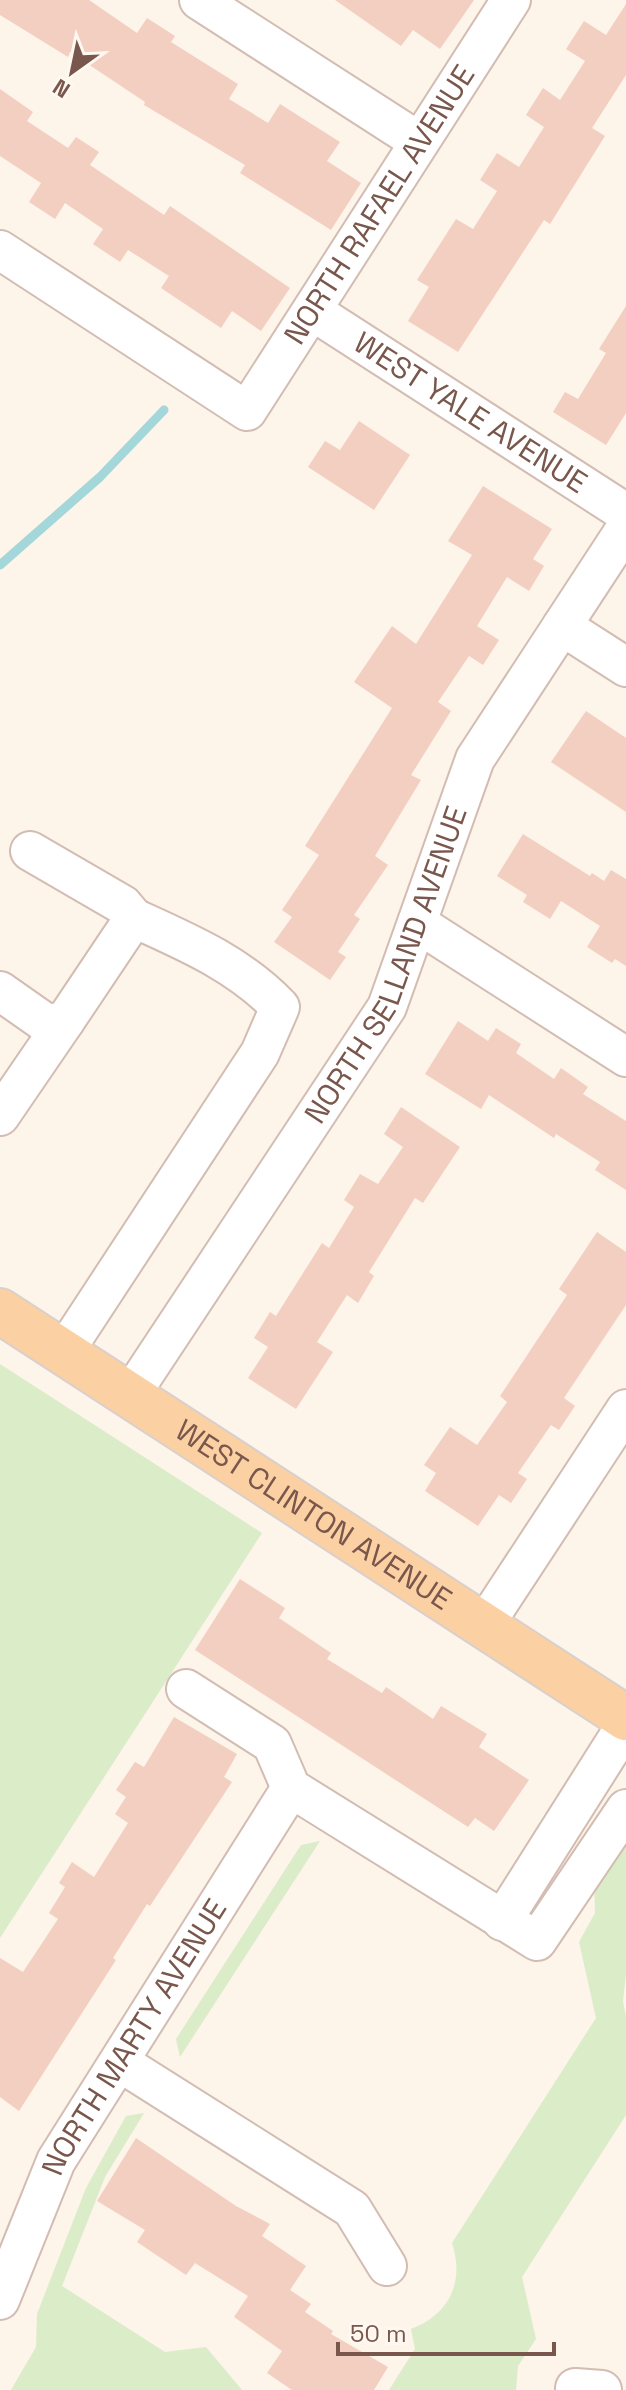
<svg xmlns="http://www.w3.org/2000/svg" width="626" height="2390" font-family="'Space Grotesk',sans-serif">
<rect width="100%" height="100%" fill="#fdf4ea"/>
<g fill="#daecc8">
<polygon points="0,1364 262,1533 0,1938"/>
<path d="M626,1824V1974L623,2002L626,2016V2115L522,2277L536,2339L518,2366L516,2390H389L415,2349L411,2329C449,2315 465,2282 452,2243L596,2018L579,1942L595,1913L594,1880Z"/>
<polygon points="320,1841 180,2057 176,2039 301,1845"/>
<polygon points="144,2113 105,2177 62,2286 165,2352 206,2347 242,2390 11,2390 36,2347 37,2314 86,2188 126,2116"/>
</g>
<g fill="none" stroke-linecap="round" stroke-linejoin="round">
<polyline stroke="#a4d7da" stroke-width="9" points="0,565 100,477 164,410"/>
</g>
<g fill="#f3cfc1">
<polygon points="0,0 89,0 137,33 147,18 175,36 171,42 238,84 229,99 268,123 280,104 340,142 327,161 361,183 331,230 240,173 245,165 144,105 145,102 70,52 68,57 0,15"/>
<polygon points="335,0 474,0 440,49 413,30 401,46"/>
<polygon points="626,4 626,75 592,128 605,136 550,224 544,220 458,352 408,321 429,287 417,280 456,219 473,229 497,191 480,180 497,153 519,167 544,127 526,115 543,88 560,100 585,61 566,49 584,21 606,35"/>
<polygon points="0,89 33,112 27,121 68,148 76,137 99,152 90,165 164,215 170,206 290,288 261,331 232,311 221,328 161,288 169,276 128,250 120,262 93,244 103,229 65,203 55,219 29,202 41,183 0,156"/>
<polygon points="626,306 626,413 606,445 553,412 565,392 578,399 606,353 599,349"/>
<polygon points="359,421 410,455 374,510 308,467 325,441 340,450"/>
<polygon points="483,486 552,529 533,559 544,566 529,591 507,577 477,626 499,640 483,665 469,656 438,702 451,711 411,775 421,780 375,856 388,865 354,915 360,919 338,952 346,957 330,980 274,942 292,917 282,910 319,855 305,846 392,708 354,682 392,626 416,644 472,555 448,541"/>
<polygon points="586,711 626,738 626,812 551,762"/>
<polygon points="523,834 590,876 592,873 604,881 611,870 626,879 626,966 615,959 612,963 587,947 600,926 561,901 550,919 523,902 527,895 497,876"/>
<polygon points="458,1021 488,1041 496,1028 521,1044 516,1053 554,1079 561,1068 588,1087 583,1094 626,1121 626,1190 595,1170 600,1162 556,1134 554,1138 489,1095 481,1109 425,1074"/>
<polygon points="401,1107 460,1147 423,1203 415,1198 369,1272 374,1276 358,1303 347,1295 317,1342 333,1352 296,1409 248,1378 268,1347 254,1338 270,1312 276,1316 322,1243 329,1248 354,1207 344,1200 360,1174 378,1184 403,1147 384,1134"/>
<polygon points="597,1232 626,1252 626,1305 564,1398 575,1406 559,1430 551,1425 518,1473 527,1479 511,1503 499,1495 478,1526 425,1491 436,1473 424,1465 450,1427 477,1445 507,1402 500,1396 567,1295 559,1289"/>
<polygon points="240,1579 285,1608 279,1618 331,1653 327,1659 382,1693 386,1687 433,1719 441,1706 487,1734 479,1747 529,1780 494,1831 475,1818 468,1827 195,1650"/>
<polygon points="174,1717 237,1754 224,1777 232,1782 150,1906 147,1904 113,1958 116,1960 19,2111 0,2097 0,1958 23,1972 58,1919 49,1913 65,1887 59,1883 72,1862 94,1877 128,1823 115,1814 126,1797 116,1790 135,1762 144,1767"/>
<polygon points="136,2138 236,2206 270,2224 262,2236 306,2266 290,2290 311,2304 305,2312 333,2331 331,2334 388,2367 374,2390 292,2390 267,2373 282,2351 234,2317 248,2296 195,2263 186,2275 137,2242 145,2230 97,2201"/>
</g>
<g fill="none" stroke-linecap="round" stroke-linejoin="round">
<g stroke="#d3bcb2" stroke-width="42">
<g id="minor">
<polyline points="199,0 418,141"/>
<path id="s1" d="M0,250L247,411L511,0"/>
<path id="s2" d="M314,312L626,513"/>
<polyline points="562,626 626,667"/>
<polyline points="417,923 626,1057"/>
<polyline points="0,991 47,1024 65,1021 134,918 123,905 30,851"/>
<polyline points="0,1116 65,1021"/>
<path d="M64,1352L260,1053L280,1007C239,964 187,942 134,918"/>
<path id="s3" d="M131,1394L387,1007L475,759L626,528"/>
<polyline points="485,1624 626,1409"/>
<polyline points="186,1689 272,1744 291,1788 537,1941 626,1809"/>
<polyline points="502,1921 626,1725"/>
<polyline points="121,2063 352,2209 387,2266"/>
<path id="s4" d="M0,2300L56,2161L291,1788"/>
<polyline points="575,2388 602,2390"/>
</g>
</g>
<g stroke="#d9d0cd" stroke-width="48">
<g id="major">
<path id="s5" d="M0,1311L626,1718"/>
</g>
</g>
<use href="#minor" stroke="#fff" stroke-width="38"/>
<use href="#major" stroke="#fbd0a3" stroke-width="44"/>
</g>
<g text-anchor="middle" stroke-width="7" stroke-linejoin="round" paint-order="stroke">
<g font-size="30" fill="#79574c" stroke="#fff8f1">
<text dy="10" stroke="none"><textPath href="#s1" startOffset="540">NORTH RAFAEL AVENUE</textPath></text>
<text dy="10" stroke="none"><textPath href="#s2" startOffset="186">WEST YALE AVENUE</textPath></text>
<text dy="10" stroke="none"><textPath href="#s3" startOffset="502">NORTH SELLAND AVENUE</textPath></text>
<text dy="10" stroke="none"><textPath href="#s5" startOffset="374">WEST CLINTON AVENUE</textPath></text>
<text dy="10" stroke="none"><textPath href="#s4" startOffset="296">NORTH MARTY AVENUE</textPath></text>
</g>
</g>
<g transform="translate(72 72) rotate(213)" stroke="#fff8f1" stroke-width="6" paint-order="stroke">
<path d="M0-6L14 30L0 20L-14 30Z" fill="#79574c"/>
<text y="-12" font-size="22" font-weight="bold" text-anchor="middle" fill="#79574c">N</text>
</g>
<path d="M338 2342v12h216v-12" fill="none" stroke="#79574c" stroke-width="4"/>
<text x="350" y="2342" font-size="24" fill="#79574c" stroke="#fff8f1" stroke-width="6" paint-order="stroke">50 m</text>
</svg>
